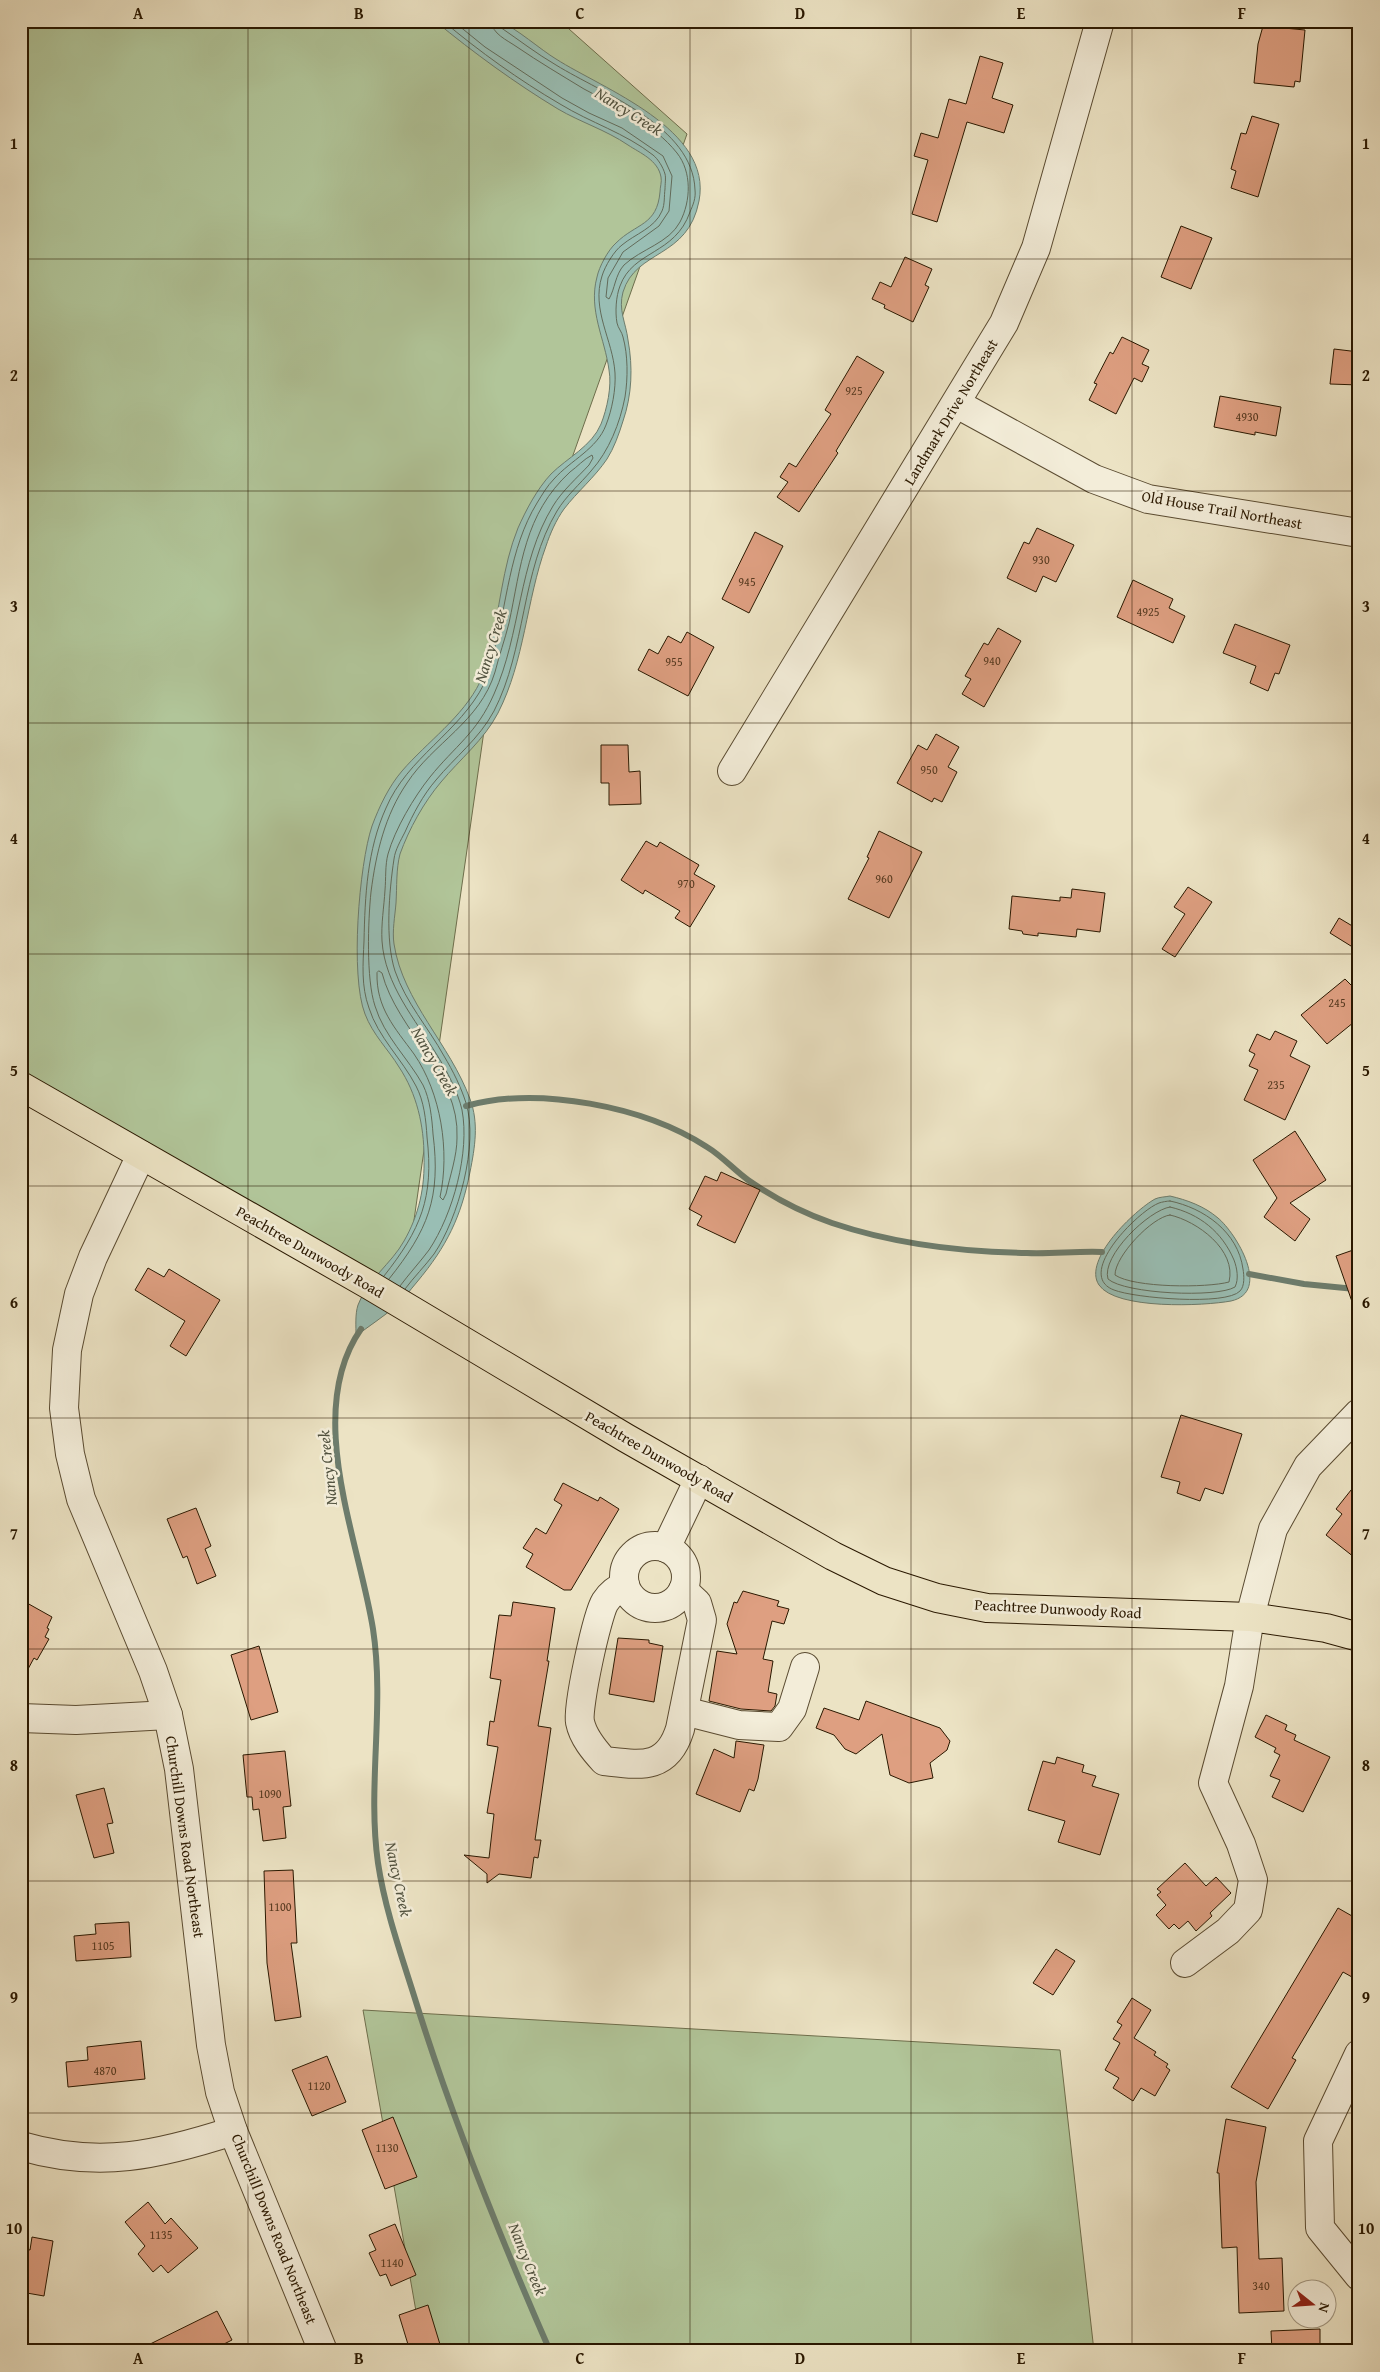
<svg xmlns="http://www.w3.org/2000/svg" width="1380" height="2372" font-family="'Gentium Book Plus',serif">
<rect width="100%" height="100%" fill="#ece3c4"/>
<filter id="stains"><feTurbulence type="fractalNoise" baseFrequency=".004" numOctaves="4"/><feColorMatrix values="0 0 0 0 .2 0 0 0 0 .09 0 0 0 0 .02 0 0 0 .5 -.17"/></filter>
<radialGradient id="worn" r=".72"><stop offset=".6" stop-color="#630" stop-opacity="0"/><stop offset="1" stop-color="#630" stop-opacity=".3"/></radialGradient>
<g fill="#b1c599" stroke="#6e6e4c">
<polygon points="21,21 560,21 687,134 490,689 402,1304 21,1089"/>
<polygon points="363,2010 1060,2050 1094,2351 423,2351"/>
</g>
<g fill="#99beb4" stroke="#6d7c6c">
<path d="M435,21C450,21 489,18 501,22C516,28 541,50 556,59C603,89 713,129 699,201C688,259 636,249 623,292C618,310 626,323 628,340C633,367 632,395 623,421C619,434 614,448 607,459C595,477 577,492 564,509C556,520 550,534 546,546C526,601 525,660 498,713C484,740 460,759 441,782C424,802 409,829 400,854C396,869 397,887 396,903C395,916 392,931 394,944C403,1002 450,1044 470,1099C479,1123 475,1147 470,1172C461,1217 447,1246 417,1282C410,1290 404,1299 396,1306C383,1317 369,1326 356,1336C356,1326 355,1314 358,1305C367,1280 392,1263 404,1241C419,1215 425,1187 424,1157C424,1126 417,1094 399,1067C388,1049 373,1035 365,1014C350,976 359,865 372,826C379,807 389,786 402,771C427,742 463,717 480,682C484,672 486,661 489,651C500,611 502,567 518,528C526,510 537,489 551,474C567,458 592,446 601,424C607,409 612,386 609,370C605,339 588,310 597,277C599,267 608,250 616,243C636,223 657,226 660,192C660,187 662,182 661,177C658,160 640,153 628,145C606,130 580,122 558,109C515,83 474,53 435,21Z"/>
<path d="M1170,1196C1187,1200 1204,1206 1218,1218C1236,1233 1272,1292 1231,1301C1204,1306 1116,1310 1099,1285C1082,1260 1135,1210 1155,1199C1159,1197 1165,1197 1170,1196Z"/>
</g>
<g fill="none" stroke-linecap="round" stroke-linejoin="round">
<g stroke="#626b5a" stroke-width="1">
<path d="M453,21L485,47L562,98L589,113L622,128L663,156L672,176L669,211L659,226L623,252L608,278L606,297L609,299C615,289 615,275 624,265C641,249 669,243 680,222C691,201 692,172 677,153C654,124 616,106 584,89C561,75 539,62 517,47C507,40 492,34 491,21"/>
<path d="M379,971L382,973C397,1031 460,1074 457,1138C457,1156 450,1176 446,1194L443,1200L440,1197C450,1151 441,1093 414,1054C395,1028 376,1008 377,973Z"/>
<path d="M1170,1201C1204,1208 1238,1232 1243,1269C1244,1275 1245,1286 1240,1291C1226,1306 1134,1298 1114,1290C1074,1275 1138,1211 1159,1203C1162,1202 1167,1201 1170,1201Z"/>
<path d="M1170,1207C1200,1214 1222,1232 1234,1260C1237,1268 1239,1279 1235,1287C1217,1298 1125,1294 1108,1279C1101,1256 1149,1210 1170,1207Z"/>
<path d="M1170,1215C1197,1221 1237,1250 1229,1282C1207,1288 1134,1288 1115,1275C1115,1256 1152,1217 1170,1215Z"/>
<path d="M384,1276C421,1229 434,1198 427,1137C426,1120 424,1101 416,1086C402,1059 378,1037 369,1008C361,986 363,964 364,941C365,896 367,850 386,808C407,758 460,732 484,684C488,675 490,665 493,655C507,605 509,549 537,503C542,495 547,486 554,479C571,460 597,449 606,425C612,410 616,389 615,373C613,340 591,310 602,276C605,266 614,251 622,245C635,234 655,228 662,211C665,204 664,196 665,189C665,185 666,177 665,174C663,167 658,159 653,155C625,133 591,123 560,104C519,80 480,52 443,21"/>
<path d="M389,1279C428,1230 441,1198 433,1134C432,1119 430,1099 423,1085C408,1058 384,1036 375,1006C366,979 368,921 371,892C376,853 385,815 407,783C433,743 480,722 495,672C499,656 505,639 509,623C521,567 524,514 570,472C577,467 584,459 592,455L593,458L589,465C577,478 562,491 553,506C518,563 521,634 494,694C477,733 455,746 430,777C414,797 395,829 388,854C385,865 386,879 385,890C384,907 381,924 382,941C385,985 415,1019 437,1055C447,1071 458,1092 462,1110C470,1152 453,1214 429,1250C420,1262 409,1274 400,1286"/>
<path d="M405,1289C414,1277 425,1266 434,1254C458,1219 479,1144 466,1103C461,1087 453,1071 444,1056C428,1027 406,1003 395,971C385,940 389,892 394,859C395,850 401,840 405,832C413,814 423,795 436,780C455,757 479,739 494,711C526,649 521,571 557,511C566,496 580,484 591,471C609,451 620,423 625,397C628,378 628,355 623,337C622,332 618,328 617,323C615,312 616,296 620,286C633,250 675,255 690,212C693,205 696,198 695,190C693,126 603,94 556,65C537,54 519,40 500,27L498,21"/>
</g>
<g stroke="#6d7c6c" stroke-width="6">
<path d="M466,1106C538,1086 644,1106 707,1147C722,1156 734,1170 748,1180C774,1198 803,1213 832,1223C894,1244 962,1252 1027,1253C1052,1254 1077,1251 1102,1252"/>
<polyline points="1249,1274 1304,1284 1355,1289"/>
<path d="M361,1329C303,1412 359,1540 373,1629C385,1707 367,1786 378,1863C385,1910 402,1957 416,2002C453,2121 500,2237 550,2351"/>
</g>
</g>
<g fill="#de9f81" stroke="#2a1800">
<polygon points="1263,26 1305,30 1300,82 1295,81 1294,87 1254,83 1258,44"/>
<polygon points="980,56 1003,63 992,98 1013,105 1004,133 967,122 937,222 912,214 928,160 914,156 921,133 938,138 949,99 966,104"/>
<polygon points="1252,116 1279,124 1258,197 1231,188 1236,171 1231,169 1241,133 1246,134"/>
<polygon points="1181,226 1212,238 1191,289 1161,277"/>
<polygon points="905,257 932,269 925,285 929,287 913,322 884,308 885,305 872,299 880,282 891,287"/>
<polygon points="1122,337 1149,350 1142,364 1149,367 1142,382 1134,378 1116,414 1089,400 1097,384 1094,383 1110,352 1113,354"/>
<polygon points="1334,349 1359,352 1359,385 1330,384"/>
<polygon points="857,356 884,372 836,451 838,453 799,512 777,497 788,482 780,477 789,463 796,467 831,414 825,410"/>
<polygon points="1220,396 1281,407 1276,436 1255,432 1255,435 1214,427"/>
<polygon points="1037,528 1074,545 1056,582 1043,576 1036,592 1007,578 1024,542 1029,544"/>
<polygon points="755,532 783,546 749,613 722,599"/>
<polygon points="1133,580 1173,599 1169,608 1185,616 1173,643 1117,617"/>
<polygon points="1235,624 1290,645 1279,674 1275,673 1268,691 1250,683 1256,666 1223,653"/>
<polygon points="998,628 1021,641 984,707 962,694 971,679 965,676 984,643 988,645"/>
<polygon points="687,632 714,647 688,696 638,670 649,649 658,654 668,636 681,643"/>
<polygon points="936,734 959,747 948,767 957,772 942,802 934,798 932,802 897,783 918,745 927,750"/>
<polygon points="601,745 628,745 629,772 640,771 641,804 609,805 609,783 601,783"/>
<polygon points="879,831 922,852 889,918 848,899 869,858 867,857"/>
<polygon points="646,841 657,847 660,842 699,865 694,874 715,886 690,927 675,918 680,911 645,890 643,894 621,880"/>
<polygon points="1188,887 1212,902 1175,957 1162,949 1185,914 1174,907"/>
<polygon points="1072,889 1105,893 1100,932 1077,929 1076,937 1038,933 1038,936 1023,934 1022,931 1009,929 1012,896 1060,901 1060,897 1071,898"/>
<polygon points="1339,918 1359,930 1359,951 1330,933"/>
<polygon points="1345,979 1359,993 1359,1018 1327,1044 1301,1015"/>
<polygon points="1275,1031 1297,1041 1290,1056 1310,1066 1285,1120 1244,1100 1258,1070 1249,1066 1255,1054 1249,1051 1257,1034 1270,1040"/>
<polygon points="1295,1131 1326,1180 1290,1203 1310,1219 1295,1241 1264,1217 1277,1198 1253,1160"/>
<polygon points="721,1172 760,1190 735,1243 697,1225 702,1216 689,1209 705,1176 717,1181"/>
<polygon points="1359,1248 1359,1312 1356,1313 1336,1256"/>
<polygon points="148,1268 164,1277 169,1269 220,1300 186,1356 170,1346 185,1321 135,1290"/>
<polygon points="1181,1415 1242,1434 1223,1494 1205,1488 1200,1501 1177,1493 1180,1482 1161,1477"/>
<polygon points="1359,1480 1359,1561 1326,1535 1342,1514 1336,1509"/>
<polygon points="563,1483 598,1501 600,1497 619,1509 571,1590 564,1590 526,1567 533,1554 523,1548 536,1528 546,1534 562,1505 554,1500"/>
<polygon points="196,1508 211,1546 205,1549 216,1576 197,1584 187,1556 183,1558 167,1519"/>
<polygon points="743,1591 779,1601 777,1606 789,1609 784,1624 772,1621 763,1659 773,1661 768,1692 777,1694 775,1706 771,1711 741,1709 709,1701 717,1651 737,1654 727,1624 734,1602 737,1603"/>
<polygon points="513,1602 555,1608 547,1661 549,1661 538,1726 551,1728 535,1840 541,1840 538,1858 534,1857 531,1878 499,1874 487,1883 487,1874 464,1855 489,1858 494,1814 487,1813 498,1747 487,1745 490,1721 494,1722 501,1680 490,1678 499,1615 511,1616"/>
<polygon points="27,1603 52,1617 47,1628 49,1629 45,1637 49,1639 37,1660 34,1658 21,1682 21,1614"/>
<polygon points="618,1638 649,1640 649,1643 663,1646 654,1702 609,1694"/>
<polygon points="259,1646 278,1712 251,1720 231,1655"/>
<polygon points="866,1701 940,1728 950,1741 947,1750 930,1763 933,1778 909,1783 890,1775 882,1734 856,1754 845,1749 834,1735 816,1728 824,1708 859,1720"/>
<polygon points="1266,1715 1287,1725 1285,1730 1296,1735 1294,1740 1330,1757 1303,1812 1272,1797 1280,1780 1270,1776 1280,1755 1274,1752 1276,1748 1255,1737"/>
<polygon points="736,1741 764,1745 758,1779 754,1791 749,1789 740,1812 696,1794 714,1749 734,1758"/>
<polygon points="285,1751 291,1806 283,1807 286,1838 263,1841 259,1809 253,1810 252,1797 247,1797 243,1755"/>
<polygon points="1057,1757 1084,1765 1082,1772 1096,1776 1092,1786 1119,1794 1100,1855 1058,1842 1065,1821 1028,1810 1043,1761 1055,1764"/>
<polygon points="104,1788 113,1823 107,1824 114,1853 94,1858 76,1795"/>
<polygon points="1185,1863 1206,1886 1216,1877 1231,1893 1210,1913 1212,1916 1196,1931 1188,1921 1179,1929 1174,1924 1169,1929 1156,1915 1166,1905 1157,1895 1161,1892 1157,1889"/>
<polygon points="293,1870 297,1943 291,1943 301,2017 275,2021 267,1963 264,1871"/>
<polygon points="1338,1908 1359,1920 1359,1965 1352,1977 1343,1972 1292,2058 1296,2060 1268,2109 1231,2087"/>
<polygon points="129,1922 131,1957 76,1961 74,1936 96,1934 95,1924"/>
<polygon points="1056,1949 1075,1961 1053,1995 1033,1983"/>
<polygon points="1132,1998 1151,2010 1134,2038 1156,2052 1154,2055 1168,2064 1166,2067 1170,2070 1155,2096 1141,2088 1133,2101 1113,2088 1119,2078 1105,2070 1120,2043 1113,2039 1122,2025 1117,2022"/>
<polygon points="141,2041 145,2079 68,2087 66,2062 88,2060 87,2047"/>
<polygon points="327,2056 346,2102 312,2116 292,2070"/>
<polygon points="393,2117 417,2177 385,2189 362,2130"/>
<polygon points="1226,2119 1266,2127 1256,2182 1259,2259 1282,2258 1284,2311 1239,2313 1237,2247 1222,2248 1219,2173 1217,2173"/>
<polygon points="148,2202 165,2224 171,2218 198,2248 168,2273 161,2265 153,2272 138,2254 145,2246 125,2222"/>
<polygon points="395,2224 416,2275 391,2286 386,2274 380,2276 369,2253 376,2250 369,2235"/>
<polygon points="32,2237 53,2241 44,2296 21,2292 21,2248 30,2250"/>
<polygon points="428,2305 442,2351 410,2351 399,2315"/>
<polygon points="217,2311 232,2340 210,2351 136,2351"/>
<polygon points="1320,2329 1320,2351 1272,2351 1271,2331"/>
</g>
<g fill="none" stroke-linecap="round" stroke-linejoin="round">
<g stroke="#5a4b31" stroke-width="30">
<g id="minor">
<polyline points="957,404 1094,479 1148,499 1359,533"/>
<polyline points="732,771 1004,323 1036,248 1100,21"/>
<polyline points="141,1155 93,1257 79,1294 67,1350 64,1408 70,1454 81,1499 153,1671 168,1715 179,1769 211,2045 220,2092 233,2131 323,2351"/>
<circle cx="655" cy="1577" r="31"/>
<polyline points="666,1548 699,1479"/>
<path d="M625,1585C616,1590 611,1593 605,1602C597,1615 577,1707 580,1722C583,1737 594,1750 604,1761C640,1765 667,1771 680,1729L702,1620L697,1603L683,1590"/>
<polyline points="684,1711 739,1725 779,1727 792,1709 805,1667"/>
<polyline points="21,1718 76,1720 168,1715"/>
<polyline points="1185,1963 1228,1931 1248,1910 1253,1880 1241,1844 1213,1783 1239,1686 1250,1617 1273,1529 1308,1466 1359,1413"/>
<polyline points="1359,2054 1318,2141 1320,2228 1359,2276"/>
<path d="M21,2146C99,2169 159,2155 233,2131"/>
</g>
</g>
<g stroke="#2a1800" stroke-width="30">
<polyline id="major" points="21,1086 371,1286 626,1438 833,1556 884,1581 937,1598 987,1608 1250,1617 1326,1628 1359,1637"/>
</g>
<use href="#minor" stroke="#f3edd9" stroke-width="28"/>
<use href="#major" stroke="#ece3c4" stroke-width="28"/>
</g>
<path fill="none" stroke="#2a1800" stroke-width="1" stroke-opacity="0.55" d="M248,21V2351M469,21V2351M690,21V2351M911,21V2351M1132,21V2351M21,259H1359M21,491H1359M21,723H1359M21,954H1359M21,1186H1359M21,1418H1359M21,1649H1359M21,1881H1359M21,2113H1359"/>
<g text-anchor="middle" stroke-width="5" stroke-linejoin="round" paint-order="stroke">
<g font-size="12" fill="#573a20">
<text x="854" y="395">925</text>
<text x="1247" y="421">4930</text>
<text x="1041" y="564">930</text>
<text x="747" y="586">945</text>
<text x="1148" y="616">4925</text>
<text x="992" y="665">940</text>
<text x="674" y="666">955</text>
<text x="929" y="774">950</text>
<text x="884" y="883">960</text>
<text x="686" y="888">970</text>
<text x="1337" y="1007">245</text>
<text x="1276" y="1089">235</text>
<text x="270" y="1798">1090</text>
<text x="280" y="1911">1100</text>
<text x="103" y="1950">1105</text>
<text x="105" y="2075">4870</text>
<text x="319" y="2090">1120</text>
<text x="387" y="2152">1130</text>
<text x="161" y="2239">1135</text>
<text x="392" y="2267">1140</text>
<text x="1261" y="2290">340</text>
</g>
<g font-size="15" fill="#2a1800" stroke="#f3edd9">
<text transform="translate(951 412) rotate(-59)" y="5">Landmark Drive Northeast</text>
<text transform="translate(1222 510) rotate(10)" y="5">Old House Trail Northeast</text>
<text transform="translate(310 1252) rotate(30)" y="5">Peachtree Dunwoody Road</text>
<text transform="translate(659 1457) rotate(30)" y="5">Peachtree Dunwoody Road</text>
<text transform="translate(1058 1609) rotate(3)" y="5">Peachtree Dunwoody Road</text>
<text transform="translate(185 1837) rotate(82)" y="5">Churchill Downs Road Northeast</text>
<text transform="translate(274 2229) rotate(68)" y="5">Churchill Downs Road Northeast</text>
</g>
<g font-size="16" font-style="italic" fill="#51523f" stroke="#f3edd9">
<text transform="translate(629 111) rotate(32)" y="6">Nancy Creek</text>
<text transform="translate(490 646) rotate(-73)" y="6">Nancy Creek</text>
<text transform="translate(435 1061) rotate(60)" y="6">Nancy Creek</text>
<text transform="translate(327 1468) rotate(-96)" y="6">Nancy Creek</text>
<text transform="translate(399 1879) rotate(78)" y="6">Nancy Creek</text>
<text transform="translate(528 2259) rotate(68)" y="6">Nancy Creek</text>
</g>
</g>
<rect width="1380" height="2372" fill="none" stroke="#ece3c4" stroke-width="55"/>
<g transform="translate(1312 2304) rotate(107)"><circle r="24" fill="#f3edd9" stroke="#a39882"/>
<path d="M0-4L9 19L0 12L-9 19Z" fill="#8f2418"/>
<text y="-8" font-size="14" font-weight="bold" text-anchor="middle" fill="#2a1800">N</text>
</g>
<rect x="28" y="28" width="1324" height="2316" fill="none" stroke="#2a1800" stroke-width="2"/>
<g font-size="16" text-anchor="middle" font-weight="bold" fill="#2a1800">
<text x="138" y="19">A</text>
<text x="359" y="19">B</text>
<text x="580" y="19">C</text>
<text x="800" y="19">D</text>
<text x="1021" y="19">E</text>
<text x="1242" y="19">F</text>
<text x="14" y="149">1</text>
<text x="1366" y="149">1</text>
<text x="14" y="381">2</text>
<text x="1366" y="381">2</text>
<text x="14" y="612">3</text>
<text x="1366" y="612">3</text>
<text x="14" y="844">4</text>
<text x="1366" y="844">4</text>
<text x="14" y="1076">5</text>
<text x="1366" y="1076">5</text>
<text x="14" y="1308">6</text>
<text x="1366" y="1308">6</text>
<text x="14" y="1539">7</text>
<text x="1366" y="1539">7</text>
<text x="14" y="1771">8</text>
<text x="1366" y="1771">8</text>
<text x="14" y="2003">9</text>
<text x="1366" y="2003">9</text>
<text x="14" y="2234">10</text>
<text x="1366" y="2234">10</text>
<text x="138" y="2364">A</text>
<text x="359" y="2364">B</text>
<text x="580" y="2364">C</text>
<text x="800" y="2364">D</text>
<text x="1021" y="2364">E</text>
<text x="1242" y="2364">F</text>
</g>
<rect width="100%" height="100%" filter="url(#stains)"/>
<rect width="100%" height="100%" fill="url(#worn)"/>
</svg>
